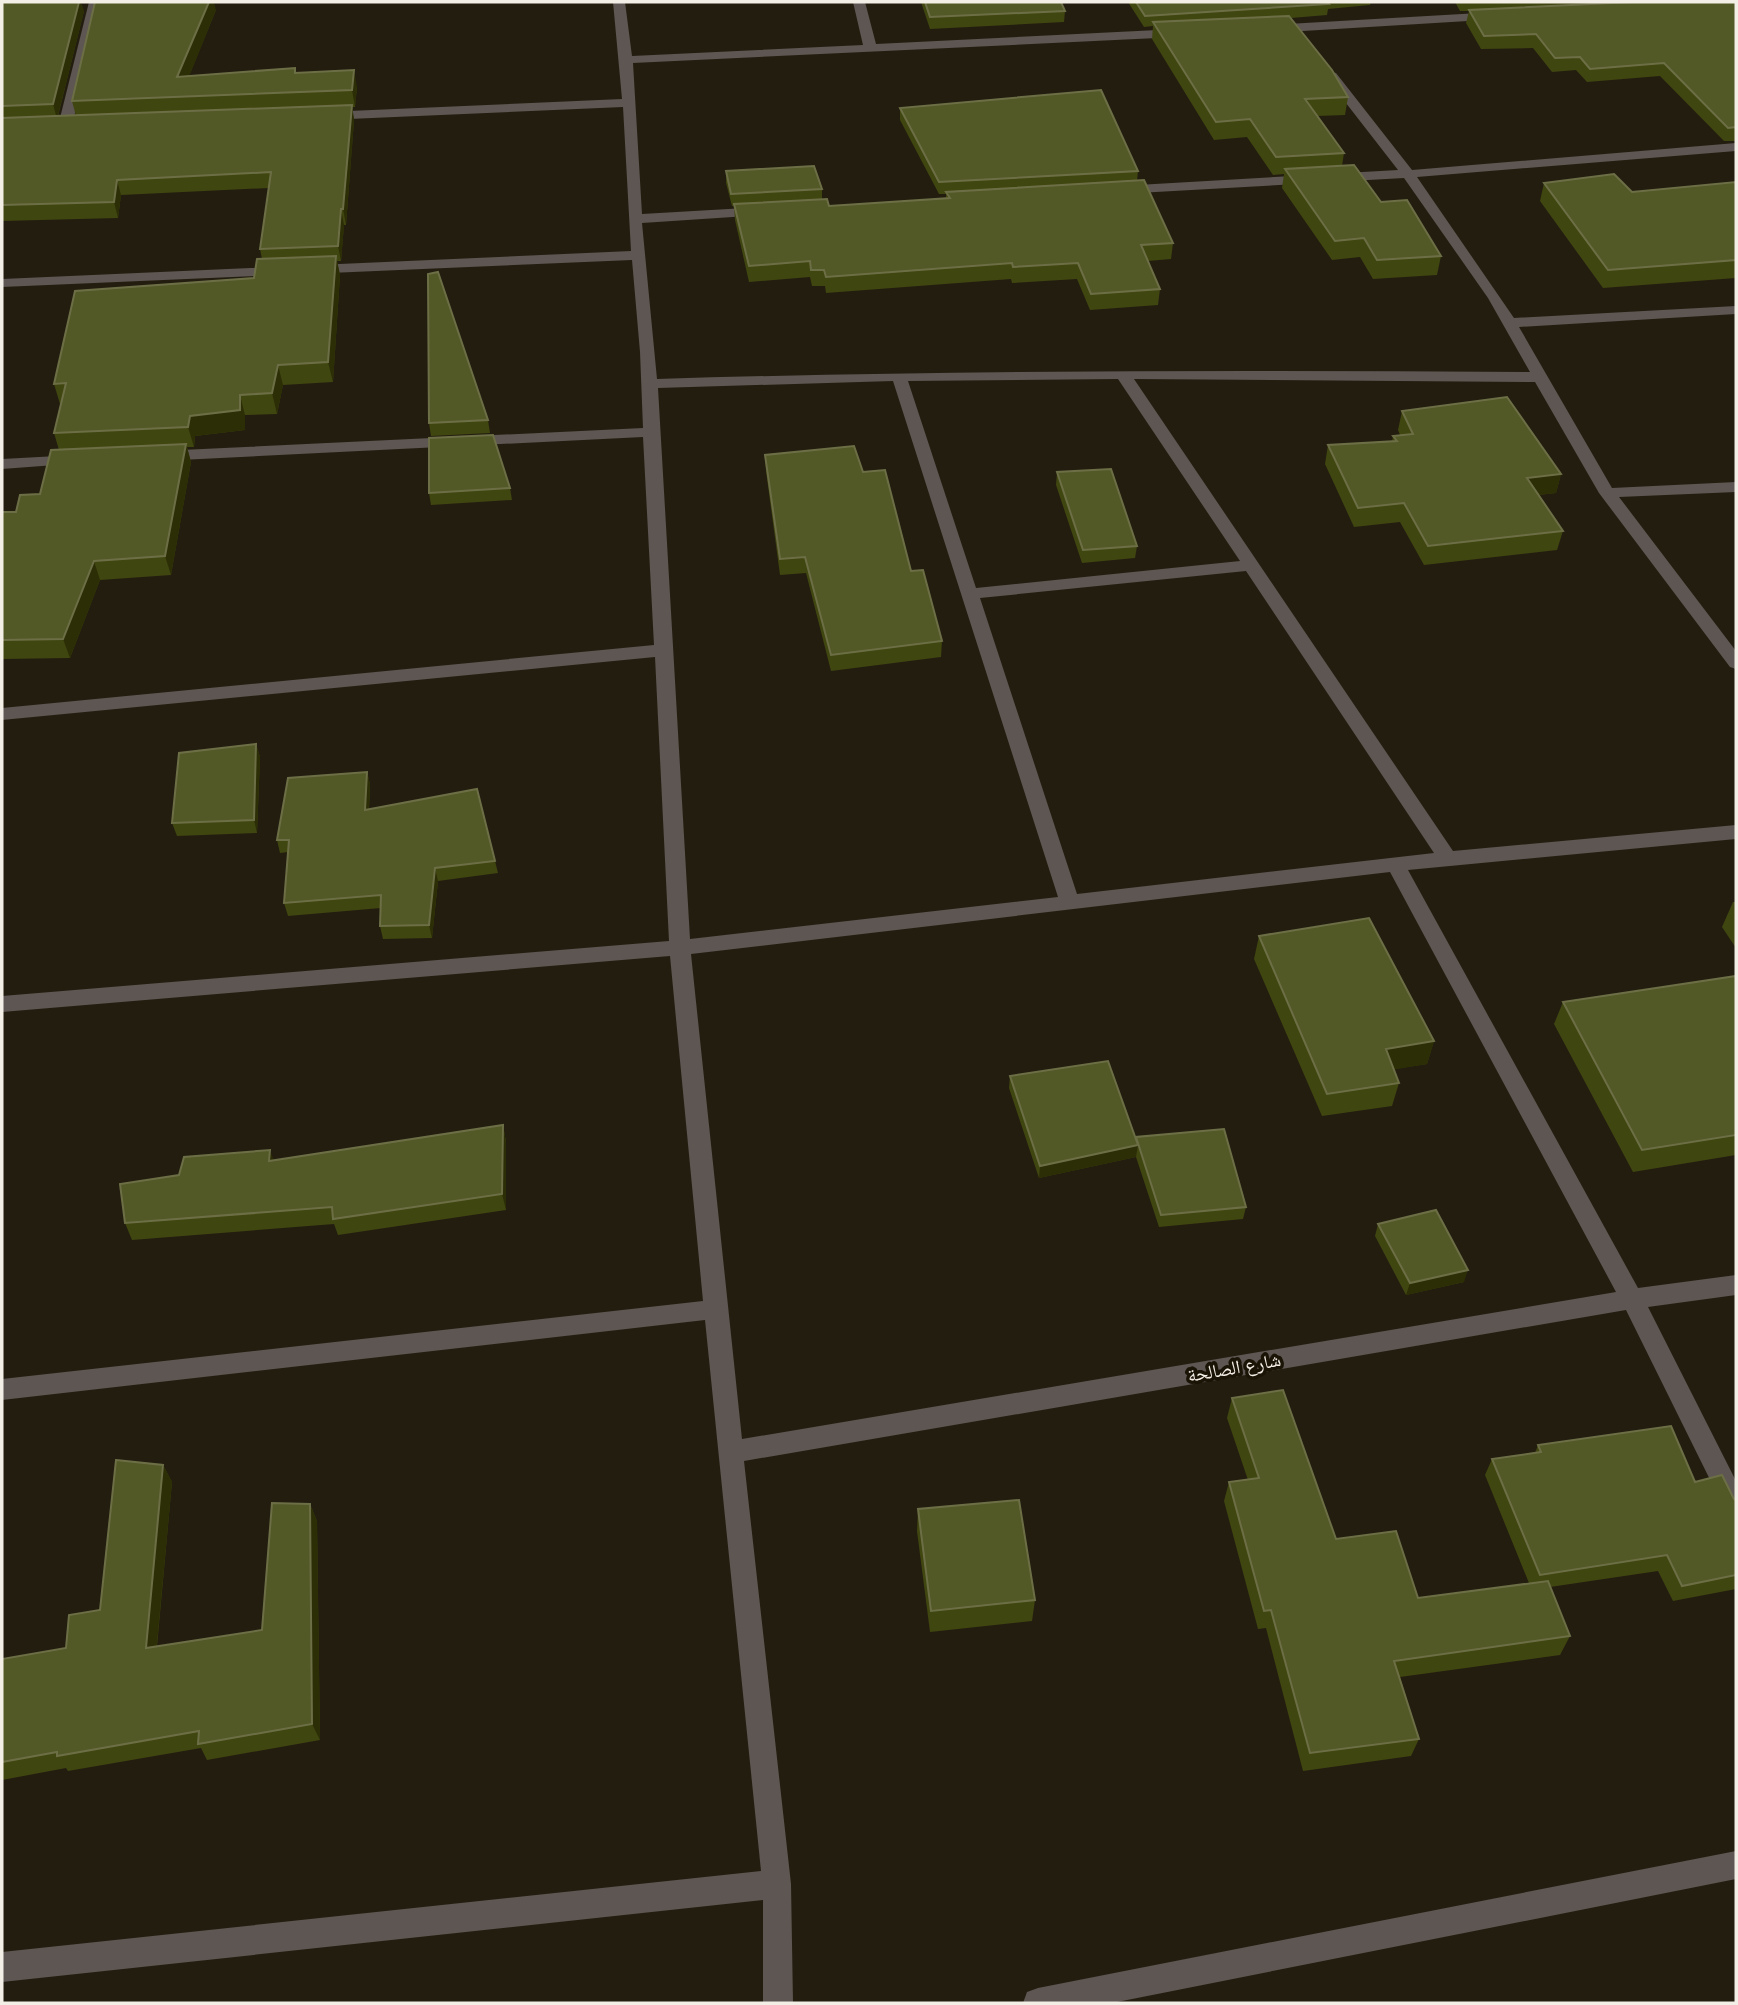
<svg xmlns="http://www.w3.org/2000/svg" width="1738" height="2005" font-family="'DM Sans','Noto Naskh Arabic',sans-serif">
<rect width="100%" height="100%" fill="#231d10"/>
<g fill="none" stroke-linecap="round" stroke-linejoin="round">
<g fill="#5d5652" fill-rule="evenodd">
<polygon points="89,2 101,2 72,126 65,130 58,126"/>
<path d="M613,2H625L632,56L863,45L853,2H865L876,44L1178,29L1184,33L1178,37L633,63L642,214L763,207L770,211L763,215L642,223L657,379C948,370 1239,370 1530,372L1488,298L1404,178L1120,194L1113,190L1120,186L1398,170L1325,76L1331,72L1336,73L1412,170L1736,143V151L1417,177L1514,318L1736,306V314L1519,327L1612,488L1736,482V492L1619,497L1736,651V669L1730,667L1599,493L1535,382L1134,379L1453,851L1736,825V839L1408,870L1638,1288L1736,1275V1295L1648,1307L1736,1481V1517L1727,1514L1626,1310L744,1461L791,1884L793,2003H763V1900L2,1982V1952L761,1871L705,1320L2,1400V1379L703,1301L670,956L2,1012V996L669,941L655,657L2,720V708L654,645L643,437L160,461L152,456L160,451L643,428L640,352L632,260L2,287V279L631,251L623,107L326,120L319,116L326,112L622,99ZM1118,379L1240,561L976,588L908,381ZM893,381L1058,897L690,939L658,388ZM1246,571L1434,853L1077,894L980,598ZM1390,872L1616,1292L742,1439L691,954Z"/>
<polygon points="1497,12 1501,13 1501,19 1270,33 1264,29 1270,25"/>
<polygon points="76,455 84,460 82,463 2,469 2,459"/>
<polygon points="1736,1851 1736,1879 1112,2003 1023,2003 1027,1992 1038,1988"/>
</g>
</g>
<g fill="#404610">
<polygon points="2,2 84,11 58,116 76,116 72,101 216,10 189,76 295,68 296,73 357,87 355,107 352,107 354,120 346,225 344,225 341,261 337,261 340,275 333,382 283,385 277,414 245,415 245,430 195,436 194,447 187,447 191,462 171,575 100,580 70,658 2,659 2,512 16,512 40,494 59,450 54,433 61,404 60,404 54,384 254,278 262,259 260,249 269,188 121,195 118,218 2,221"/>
<polygon points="921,2 1061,2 1065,11 1064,22 930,29"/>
<polygon points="1128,2 1371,2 1370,5 1328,9 1327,15 1291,18 1348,97 1345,115 1317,116 1344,153 1342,166 1441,256 1437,275 1373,279 1360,257 1332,260 1282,188 1284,174 1273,175 1247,137 1214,140 1152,39 1153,26 1144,27"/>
<polygon points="1455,2 1736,2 1736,141 1724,141 1660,76 1587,82 1576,70 1552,72 1533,48 1481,49 1466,23 1469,11 1460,11"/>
<polygon points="900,108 1138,171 1137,181 1173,243 1171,259 1148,261 1160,289 1158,305 1090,310 1077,279 1012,283 1011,279 826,293 825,286 812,286 810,277 749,282 735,220 734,206 732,206 726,183 726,171 822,189 822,199 829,206 946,199 946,194 939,194 900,120"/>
<polygon points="1736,182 1736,278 1603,288 1540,201 1544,183 1632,192"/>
<polygon points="1402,411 1561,474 1556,493 1538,495 1563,531 1557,550 1424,565 1400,522 1354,527 1325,464 1328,445 1392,442 1393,436 1400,435 1398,430"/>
<polygon points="488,420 490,433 431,436 429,423"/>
<polygon points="765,455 863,472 911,571 942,641 941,657 831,671 806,573 780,575 766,471"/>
<polygon points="1057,472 1137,546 1135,558 1082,563 1056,485"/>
<polygon points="510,488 512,500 431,505 429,493"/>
<polygon points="256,744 260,757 257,833 177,836 172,823"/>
<polygon points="367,772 370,784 369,810 495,861 498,873 438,881 432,938 383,939 380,926 381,908 288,916 284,903 288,852 280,853 277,840"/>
<polygon points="1733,902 1736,902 1736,948 1722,927"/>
<polygon points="1259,936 1434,1041 1427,1064 1394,1069 1399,1083 1392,1106 1322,1116 1254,959"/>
<polygon points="1736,976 1736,1155 1633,1172 1554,1024 1563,1002"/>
<polygon points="1010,1076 1135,1138 1246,1207 1243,1219 1159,1227 1136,1157 1039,1178 1009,1088"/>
<polygon points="503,1125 506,1142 506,1210 338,1235 334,1224 132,1240 125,1223 274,1160"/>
<polygon points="1378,1224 1464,1282 1406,1295 1375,1236"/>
<polygon points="1232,1398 1336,1539 1418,1598 1529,1583 1485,1475 1492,1459 1535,1453 1538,1445 1695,1482 1736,1500 1736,1589 1673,1601 1658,1571 1550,1587 1570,1636 1560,1655 1400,1677 1419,1739 1411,1756 1303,1771 1266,1628 1258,1629 1224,1501 1229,1482 1248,1480 1227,1418"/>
<polygon points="163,1465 172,1482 157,1646 262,1630 310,1504 317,1521 320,1740 207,1760 201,1748 68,1771 66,1768 2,1780 2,1659 66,1648 100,1610"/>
<polygon points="918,1509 1035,1600 1032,1621 930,1632 917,1531"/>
</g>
<g fill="#2c2e06">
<polygon points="74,2 81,2 84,11 57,119 53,104"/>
<polygon points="209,2 214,2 216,10 182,94 177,77"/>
<polygon points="354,70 357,87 355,107 352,90"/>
<polygon points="352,105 354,120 346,225 343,209"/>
<polygon points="117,180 121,195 118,218 114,202"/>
<polygon points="341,209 344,225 341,261 338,246"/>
<polygon points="336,256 340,275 333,382 328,362"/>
<polygon points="278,365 283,385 277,414 272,393"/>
<polygon points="240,395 245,415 245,430 195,436 194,447 188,427 190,416"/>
<polygon points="186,444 191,462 171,575 165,556"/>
<polygon points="1561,474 1556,493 1522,497 1527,478"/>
<polygon points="94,561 100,580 70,658 63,639"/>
<polygon points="256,744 260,757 257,833 254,820"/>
<polygon points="367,772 370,784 368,823 365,810"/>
<polygon points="435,868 438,881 432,938 429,925"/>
<polygon points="1434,1041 1427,1064 1380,1072 1386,1049"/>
<polygon points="503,1125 506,1142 506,1210 502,1194"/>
<polygon points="1138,1145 1136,1157 1039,1178 1040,1166"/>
<polygon points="270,1150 276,1167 269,1161"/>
<polygon points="1468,1270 1464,1282 1406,1295 1410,1283"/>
<polygon points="163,1465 172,1482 155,1664 146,1648"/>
<polygon points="310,1504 317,1521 320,1740 312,1724"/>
</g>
<g fill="#535827" stroke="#6c6f45" stroke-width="2">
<polygon points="2,2 79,2 53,104 2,106"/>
<polygon points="95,2 209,2 177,77 295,68 295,73 354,70 352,90 72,101"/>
<polygon points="925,2 1061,2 1065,11 930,17"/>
<polygon points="1136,2 1327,2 1329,4 1145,16"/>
<polygon points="1633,2 1736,2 1736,127 1728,128 1664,63 1590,69 1580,57 1555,58 1536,34 1484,36 1469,10"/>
<polygon points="1289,16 1332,70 1348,97 1305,99 1344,153 1276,157 1250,119 1216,122 1153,22"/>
<polygon points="1101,90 1138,171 939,182 900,108"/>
<polygon points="352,105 343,209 341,209 338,246 260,249 271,172 117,180 114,202 2,205 2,118"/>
<polygon points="1354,165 1381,202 1407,200 1441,256 1377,260 1364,238 1335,241 1285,169"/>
<polygon points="814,166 822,189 731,194 726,171"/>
<polygon points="1614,174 1632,192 1736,182 1736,260 1608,270 1544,183"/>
<polygon points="1144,180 1173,243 1141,245 1160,289 1091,294 1078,263 1013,267 1012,263 826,277 824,270 811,270 810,261 749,266 734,204 827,199 829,206 950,198 946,192"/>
<polygon points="336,256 328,362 278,365 272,393 240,395 240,410 190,416 188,427 54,433 66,383 54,384 75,291 254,278 257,259"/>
<polygon points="438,272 488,420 429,423 428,274"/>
<polygon points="1507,397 1561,474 1527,478 1563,531 1428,546 1404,503 1358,508 1328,445 1397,441 1393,436 1413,434 1402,411"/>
<polygon points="493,435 510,488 429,493 429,438"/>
<polygon points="186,444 165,556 94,561 63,639 2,640 2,512 16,512 20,495 40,494 51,450"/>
<polygon points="854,446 863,472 885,470 911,571 923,570 942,641 831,655 805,557 780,559 765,455"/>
<polygon points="1111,469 1137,546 1083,550 1057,472"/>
<polygon points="256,744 254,820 172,823 179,753"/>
<polygon points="367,772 365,810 477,789 495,861 435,868 429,925 380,926 381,895 284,903 289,840 277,840 288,778"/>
<polygon points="1369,918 1434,1041 1386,1049 1399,1083 1327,1094 1259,936"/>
<polygon points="1736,976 1736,1135 1642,1150 1563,1002"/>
<polygon points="1108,1061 1138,1145 1040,1166 1010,1076"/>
<polygon points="503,1125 502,1194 333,1219 332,1207 125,1223 120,1184 179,1175 184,1157 270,1150 269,1161"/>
<polygon points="1224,1129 1246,1207 1161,1215 1136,1137"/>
<polygon points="1436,1210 1468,1270 1410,1283 1378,1224"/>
<polygon points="1283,1390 1336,1539 1396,1531 1418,1598 1548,1581 1570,1636 1394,1661 1419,1739 1310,1753 1271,1610 1264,1611 1229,1482 1259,1478 1232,1398"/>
<polygon points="1671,1426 1695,1482 1722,1475 1734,1499 1736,1500 1736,1575 1682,1586 1667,1555 1540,1575 1492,1459 1541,1452 1538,1445"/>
<polygon points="116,1460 163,1465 146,1648 262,1630 272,1503 310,1504 312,1724 198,1744 199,1731 57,1756 57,1752 2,1762 2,1659 66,1648 69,1615 100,1610"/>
<polygon points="1019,1500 1035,1600 931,1611 918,1509"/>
</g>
<g text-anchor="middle" stroke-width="7" stroke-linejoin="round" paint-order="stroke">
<g font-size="19" fill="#f3eee6" stroke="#1a1407">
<text transform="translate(1234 1367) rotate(-10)" y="7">شارع الصالحة</text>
</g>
</g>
<rect width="1738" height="2005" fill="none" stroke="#f3eee6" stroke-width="7"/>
</svg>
